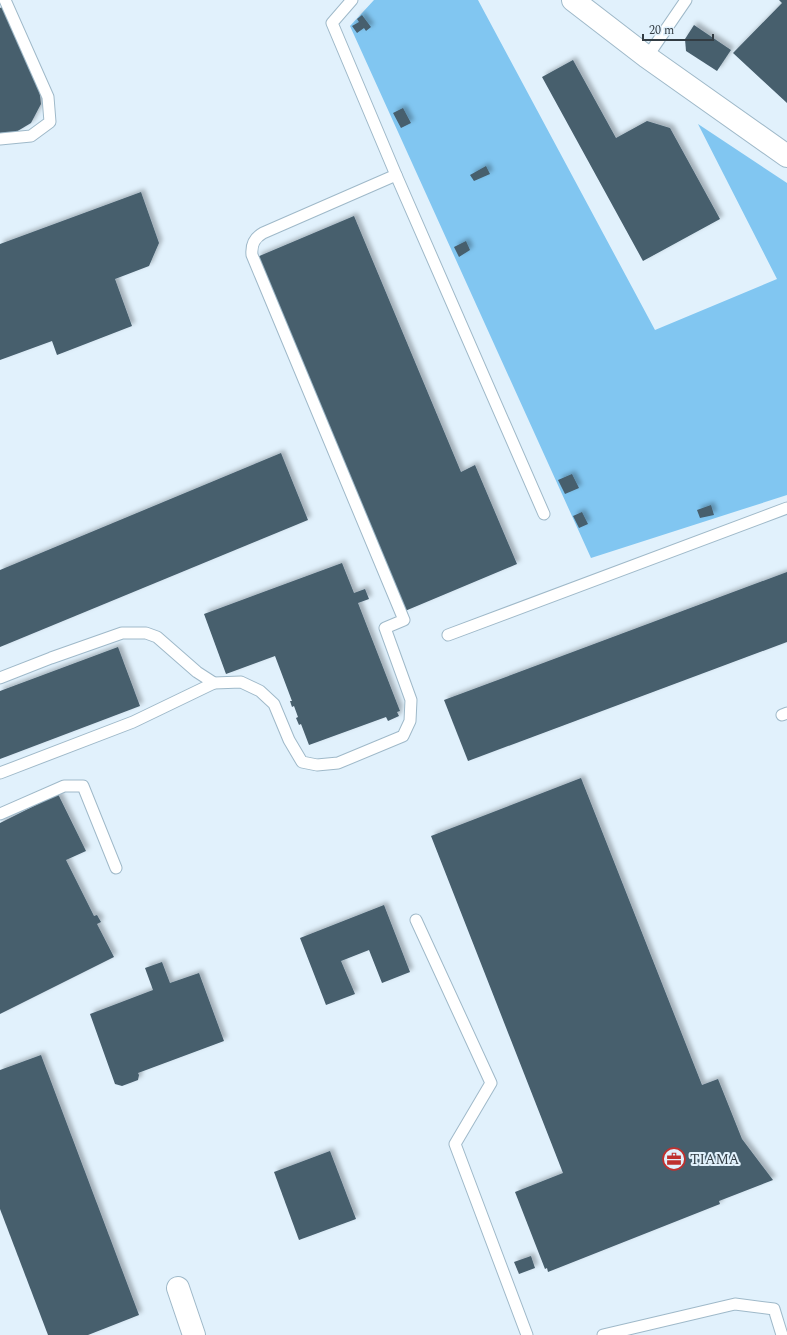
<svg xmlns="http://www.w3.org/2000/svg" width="787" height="1335" font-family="Spectral,serif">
<defs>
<filter id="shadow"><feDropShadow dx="3.5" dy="-3.5" stdDeviation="2" flood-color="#0004"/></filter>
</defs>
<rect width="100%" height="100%" fill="#e1f1fc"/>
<polygon fill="#81c6f1" points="374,0 478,0 655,330 777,279 698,124 787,183 787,495 591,558 350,26"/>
<g fill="#465e6d" filter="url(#shadow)">
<polygon points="779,0 787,0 787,103 733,53 782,3"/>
<polygon points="2,7 38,80 41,104 31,123 16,132 0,133 0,8"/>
<polygon points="362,15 371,27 366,31 364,28 357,33 352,26 359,22 357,19"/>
<polygon points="694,25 731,50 717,71 686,51 685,39"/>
<polygon points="573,60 616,138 647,121 670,128 720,219 643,261 542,77"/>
<polygon points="403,108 411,123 401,128 393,113"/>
<polygon points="486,166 490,174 474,181 470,175"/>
<polygon points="141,192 159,243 149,266 115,279 132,326 57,355 52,341 0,360 0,244"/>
<polygon points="354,216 461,472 475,465 517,564 405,611 257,257"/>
<polygon points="466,241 470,250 459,257 454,247"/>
<polygon points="281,453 308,520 0,647 0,570"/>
<polygon points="572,474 579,488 565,494 558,480"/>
<polygon points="711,505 714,515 700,518 697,510"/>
<polygon points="582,512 588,524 579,528 573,516"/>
<polygon points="342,563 354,593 365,589 369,599 358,603 400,711 397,712 399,716 388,721 386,717 309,745 301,724 299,725 296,718 298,717 294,706 292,707 290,701 292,701 275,656 226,674 204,614"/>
<polygon points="787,572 787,642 468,761 444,700"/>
<polygon points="118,647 140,706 0,759 0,691"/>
<polygon points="581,778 702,1085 718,1079 742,1139 773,1180 719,1201 720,1204 548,1272 547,1268 545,1269 515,1192 563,1173 431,836"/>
<polygon points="58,794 86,851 66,860 94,916 97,915 101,922 97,924 114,957 0,1014 0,823"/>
<polygon points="384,905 410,972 382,983 369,950 341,961 355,994 326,1005 300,938"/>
<polygon points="162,962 170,983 199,973 224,1041 138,1073 139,1075 138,1080 122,1086 115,1084 90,1014 153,990 145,968"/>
<polygon points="41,1055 139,1315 88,1335 48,1335 0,1209 0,1070"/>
<polygon points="330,1151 356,1219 299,1240 274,1172"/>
<polygon points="531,1256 535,1268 519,1274 514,1262"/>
</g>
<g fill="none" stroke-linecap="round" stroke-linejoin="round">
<g stroke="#9fb9c9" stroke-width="13">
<g id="service">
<polyline points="352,0 332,23 396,175 544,514"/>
<polyline points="647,57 686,0"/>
<polyline points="0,139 31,136 50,122 48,97 5,0"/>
<polyline points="448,635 787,508"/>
<path d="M0,678L51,658L122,633H146L157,637L197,672L214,683L241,682L260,691L274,704L289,740L302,762L317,765L338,763L403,736L410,721L411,700L385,628L404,620L252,255C251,245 254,238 263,233L396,175"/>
<polyline points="782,715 787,713"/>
<polyline points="0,773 133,722 214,683"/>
<polyline points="0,814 64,786 83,786 116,868"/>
<polyline points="416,920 491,1083 455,1144 527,1335"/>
<polyline points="603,1335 735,1304 774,1309 782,1335"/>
</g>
</g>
<g stroke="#9fb9c9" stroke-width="24">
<polyline id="minor" points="178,1288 194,1335"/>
</g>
<g stroke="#9fb9c9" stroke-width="24">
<polyline id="tertiary" points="573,0 647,57 787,156"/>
</g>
<use href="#service" stroke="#fff" stroke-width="11"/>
<use href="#minor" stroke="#fff" stroke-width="22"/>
<use href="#tertiary" stroke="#fff" stroke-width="22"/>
</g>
<defs>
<g id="office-ring" transform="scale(1.15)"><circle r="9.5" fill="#e1f1fc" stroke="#bf302e" stroke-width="1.5"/><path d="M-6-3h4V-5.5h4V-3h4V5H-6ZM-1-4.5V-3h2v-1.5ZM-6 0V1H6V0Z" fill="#bf302e"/></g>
</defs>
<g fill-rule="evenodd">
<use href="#office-ring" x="674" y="1159"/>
</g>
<g text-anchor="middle" stroke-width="4" stroke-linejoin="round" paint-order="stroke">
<g font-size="14" fill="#323c43" stroke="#e1f1fc" text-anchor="start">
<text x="690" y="1164">TIAMA</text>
</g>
</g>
<path d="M643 34v6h70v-6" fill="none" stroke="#323c43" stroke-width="2"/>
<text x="649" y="34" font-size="12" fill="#323c43" stroke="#e1f1fc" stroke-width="3" paint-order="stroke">20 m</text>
</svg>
